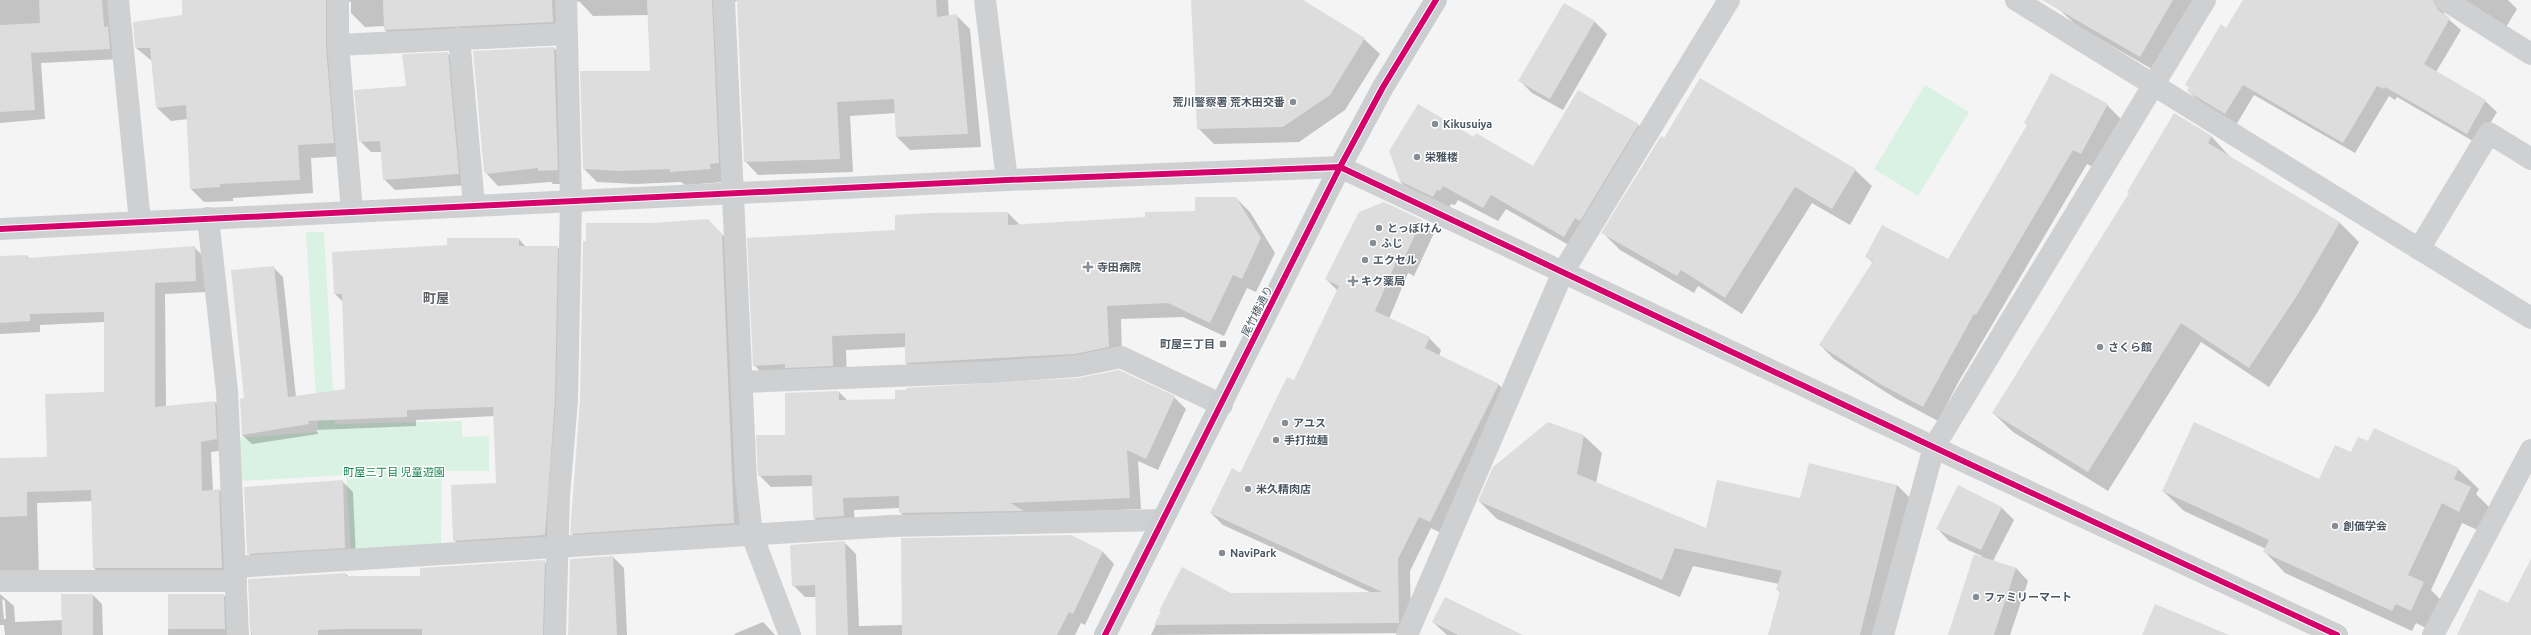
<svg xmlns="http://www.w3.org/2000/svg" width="2531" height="635" font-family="Ubuntu,'Noto Sans JP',sans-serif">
<rect width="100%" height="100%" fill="#f4f4f4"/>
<g fill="#d9f2e3">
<polygon points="1925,85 1969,112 1918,196 1874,169"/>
<polygon points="306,232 324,232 335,424 462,421 462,437 489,436 489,471 442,471 441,544 351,550 346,475 240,481 237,438 318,432"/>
</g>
<g fill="#0003" fill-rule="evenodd">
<polygon points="0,0 114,0 120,59 41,63 45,119 0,123"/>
<polygon points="221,0 948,0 949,17 956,15 970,29 981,147 910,150 897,137 896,113 850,116 853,172 758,175 745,161 738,0 726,7 724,182 685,185 681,182 635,184 597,182 584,169 651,72 648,15 593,16 579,1 568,8 566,35 398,43 385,30 385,26 365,27 351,13 351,1 341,7 347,156 311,158 313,193 233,198 233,201 204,202 191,189 188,119 171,121 157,108 152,61 136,48 220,11"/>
<polygon points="1192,0 1301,0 1364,39 1380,54 1345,110 1299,142 1214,144 1198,128"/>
<polygon points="2066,0 2199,0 2157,72 2077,26 2060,10"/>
<polygon points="2244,0 2450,0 2443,11 2446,17 2461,30 2436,72 2485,101 2497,112 2478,144 2397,97 2395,100 2389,96 2355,153 2254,95 2236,125 2200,102 2188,91 2190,88 2187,85 2227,29"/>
<polygon points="2461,0 2508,0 2517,9 2506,27"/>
<polygon points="1564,4 1595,22 1607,34 1563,110 1532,93 1520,81"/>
<polygon points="554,48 567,62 571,184 553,184 551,182 498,186 485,172"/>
<polygon points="447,53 459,64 469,185 395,190 384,179 382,152 371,152 360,141 407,87"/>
<polygon points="2107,105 2121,119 2095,168 2087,164 1959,381 1938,421 1895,398 1834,359 1820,345 1873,263 1867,257 1948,260 2028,125"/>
<polygon points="2175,114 2212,137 2231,158 2340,223 2359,242 2317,313 2269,387 2201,342 2108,491 2013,432 1993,413 2130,193"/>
<polygon points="1638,125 1653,139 1579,251 1506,209 1498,221 1458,200 1455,205 1451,204 1448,211 1415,196 1400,181 1474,139 1534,168"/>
<polygon points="1855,170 1872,186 1850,225 1812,203 1742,314 1698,286 1694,293 1620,250 1603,233"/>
<polygon points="1236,198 1250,212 1275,253 1256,292 1247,288 1224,336 1183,317 1121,319 1122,361 921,377 906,363 906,347 846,350 847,380 768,379 754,365 896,231 1008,213 1020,225 1146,218 1196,212"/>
<polygon points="1384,203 1422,221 1434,233 1414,276 1408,273 1389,319 1429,338 1441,350 1439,356 1499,385 1511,397 1443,534 1431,528 1410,571 1411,633 1151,635 1182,569 1231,594 1372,593 1223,525 1211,513 1241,474 1294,382 1338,291 1326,279"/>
<polygon points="718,230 732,245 744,533 581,543 571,533"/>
<polygon points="448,239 519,239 526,247 557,247 567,256 555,544 464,550 454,540 497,484 495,416 416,420 416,426 317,430 318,434 252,444 242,435 245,399 273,267 283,277 296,397 346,390 343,302 335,294 448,246"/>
<polygon points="194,247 205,258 207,292 165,294 166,407 215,402 226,413 227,450 211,452 213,491 219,490 230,501 233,579 105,579 94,568 93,501 37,503 39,579 0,586 0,459 48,458 105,393 105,322 40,325 40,332 0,334 0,257 27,256 30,259"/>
<polygon points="839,392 848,401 1174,397 1186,409 1158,470 1138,461 1141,509 1026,514 912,524 900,512 900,508 854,510 855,528 826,529 814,518 814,486 771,487 759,475 786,436"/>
<polygon points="1584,436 1602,453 1596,483 1707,530 1801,499 1897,485 1915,503 1876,635 1769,635 1780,593 1778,590 1779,584 1693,566 1680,597 1497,519 1479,501"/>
<polygon points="2368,443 2458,469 2479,489 2476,494 2490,508 2480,531 2462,523 2431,590 2444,603 2432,631 2416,623 2412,631 2285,573 2265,552 2266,549 2184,511 2163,491 2319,480"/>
<polygon points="342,481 353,492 356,558 259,564 248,553"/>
<polygon points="1958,487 2002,508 2014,520 1993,561 2016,568 2028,581 2010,635 1949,635 1982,556 1949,541 1937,528"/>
<polygon points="1071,536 1103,552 1114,564 1085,625 1081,623 1075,635 817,635 816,597 805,597 793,585 844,542 856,554 859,626 903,625"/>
<polygon points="613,557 624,568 627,635 568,635"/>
<polygon points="544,561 555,572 553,635 251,635 249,580 346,574 349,577 421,577"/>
<path d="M0,594L14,606L15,622L63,620L92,594L102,604L103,635H5L4,625H0ZM2,599L5,601L6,619H4Z"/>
<polygon points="169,594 223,594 234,606 236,635 168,635"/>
<polygon points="763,622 775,635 735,635 734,634"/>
<polygon points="1433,622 1509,635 1447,635"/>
</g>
<g fill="#ddddde">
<polygon points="39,0 102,0 104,27 108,26 110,49 31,53 35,110 0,112 0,25 40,23"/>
<polygon points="182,0 326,0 326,46 334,143 298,145 300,180 220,184 220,187 190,189 186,105 156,108 150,48 135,48 133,22 182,15"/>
<polygon points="383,0 552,0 553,22 384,30"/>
<polygon points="647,0 712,0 719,163 710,164 711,169 670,172 670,169 620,171 583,169 580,71 650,71"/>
<polygon points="737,0 936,0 937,17 957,14 968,134 896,137 894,99 837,102 840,159 744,162"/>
<polygon points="1191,0 1303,0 1365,38 1330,95 1283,127 1197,129"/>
<polygon points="2042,0 2173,0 2140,57"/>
<polygon points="2243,0 2433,0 2438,10 2450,18 2424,64 2486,100 2467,134 2385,87 2384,89 2377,86 2343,143 2243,85 2225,114 2187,91 2189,87 2185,85 2221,24 2226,28"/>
<polygon points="1564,3 1595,21 1550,99 1518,81"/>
<polygon points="554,47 558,170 538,171 538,168 486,174 484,172 473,51"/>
<polygon points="448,52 459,174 383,180 380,141 359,142 354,90 406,86 402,54"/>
<polygon points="2051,73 2108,104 2081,154 2073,150 1976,315 1974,314 1923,407 1880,384 1819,345 1873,261 1865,257 1882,225 1948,259 2027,125 2024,123"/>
<polygon points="1700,78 1856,169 1832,209 1795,187 1725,298 1681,270 1677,276 1601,233 1661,136 1664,138"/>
<polygon points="1578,90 1639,124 1580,221 1575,218 1564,237 1491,195 1483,208 1443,186 1440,191 1437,190 1433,197 1400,181 1389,151 1418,104 1474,137 1476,133 1533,166"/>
<polygon points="2174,113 2212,136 2208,143 2340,222 2298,294 2249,368 2181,323 2088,472 1992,413 2129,193 2127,192"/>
<polygon points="1195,197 1236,197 1261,238 1242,279 1233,275 1210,323 1168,303 1107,306 1109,347 1075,354 905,363 905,333 832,336 833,366 785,368 785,364 753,366 747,238 895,230 895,215 929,213 1008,212 1008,225 1145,217 1145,212 1195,211"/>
<polygon points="1384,202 1422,220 1401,265 1396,262 1375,311 1430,337 1425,348 1499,384 1430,522 1419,517 1398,559 1399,623 1154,625 1161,611 1159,611 1182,567 1231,593 1382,592 1210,513 1232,468 1240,473 1287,377 1294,380 1339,286 1325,279 1359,212"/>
<polygon points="708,219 722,234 734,523 570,534 580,400 583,241 586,241 586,223 651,223"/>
<polygon points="447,238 519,238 519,246 558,246 555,399 545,535 453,541 451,485 496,483 493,407 407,410 407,417 308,421 309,424 242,435 240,399 244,398 231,270 274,266 288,397 345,389 342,294 334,294 332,252 447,245"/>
<polygon points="195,246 196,281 155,283 155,407 215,401 217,439 201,442 202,491 219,489 222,568 93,568 91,490 27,492 27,516 0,517 0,458 47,457 45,394 104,392 104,312 30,314 30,321 0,323 0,256 27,255 27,258"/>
<polygon points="1119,370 1175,396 1146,459 1127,450 1130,498 1010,503 1024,511 901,513 899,512 899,496 843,498 844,516 813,518 812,475 758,476 756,435 785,435 785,393 839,391 839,400 895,399 895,390 906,390 906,388 1078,378"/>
<polygon points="1548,422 1584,435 1577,474 1706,528 1717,480 1800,498 1809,463 1897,485 1860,635 1768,635 1780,591 1776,590 1782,571 1675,548 1662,580 1478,501 1493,467"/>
<polygon points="2194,422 2319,479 2335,445 2351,452 2358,437 2368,441 2374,428 2459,468 2454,479 2471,487 2459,512 2442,503 2408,575 2424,582 2411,611 2396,604 2392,611 2263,552 2269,540 2162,491"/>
<polygon points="343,480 345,548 247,554 244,487"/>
<polygon points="1958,485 2002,507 1981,550 1936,529"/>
<polygon points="1071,535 1103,551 1073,614 1069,612 1057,635 902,635 901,538"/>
<polygon points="845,541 848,635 816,635 815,585 792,586 790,545"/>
<polygon points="1974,554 2016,568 1994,635 1948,635"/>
<polygon points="613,556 617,635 568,635 570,559"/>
<polygon points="2531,559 2531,635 2457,635 2479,589 2508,603"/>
<polygon points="545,560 543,635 422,635 422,629 342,629 318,630 318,635 252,635 250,629 248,579 346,573 346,576 420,576 420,568"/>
<polygon points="61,594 93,594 93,635 62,635"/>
<polygon points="168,594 224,594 225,629 168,629"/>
<polygon points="1445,597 1523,635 1458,635 1432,622"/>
<polygon points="2155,604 2229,635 2142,635"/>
</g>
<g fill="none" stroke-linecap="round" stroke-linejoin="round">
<g stroke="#ced0d2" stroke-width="22">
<polyline points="118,0 140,222"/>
<polyline points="338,0 338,45 352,211"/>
<polyline points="724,0 746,480 752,535 790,635"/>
<polyline points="985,0 1007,180"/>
<polyline points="2016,0 2531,318"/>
<polyline points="2445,0 2531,54"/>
<polyline points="459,38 474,205"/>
<polyline points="338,45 567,34"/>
<polyline points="208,218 227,391 238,635"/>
<polyline points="0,229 1007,180 1340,167 1961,460 2337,635"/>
<polyline points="2419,249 2489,133 2531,159"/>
<polyline points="742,382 993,372 1077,366 1121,357 1222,405"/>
<polyline points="235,567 891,526 1163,520"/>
<polyline points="0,581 236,581"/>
<polyline points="555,635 559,496 567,400 571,200 566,0"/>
<polyline points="1407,635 1563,272 1729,0"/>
<polyline points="1883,635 1934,447 2205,0"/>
<polyline points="2433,635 2531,450"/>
</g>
<polyline stroke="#caced1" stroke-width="22" points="1105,635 1340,167 1383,87 1436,0"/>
<g stroke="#fff" stroke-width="8">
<g id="cycleway">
<polyline points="0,229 1007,180 1340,167 1961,460 2337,635"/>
<polyline points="1105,635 1340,167 1383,87 1436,0"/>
</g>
</g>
<use href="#cycleway" stroke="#d6006c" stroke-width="6"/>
</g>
<g fill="#868d94" stroke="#fff" stroke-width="1.5">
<circle cx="1293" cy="102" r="4"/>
<circle cx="1435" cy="124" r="4"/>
<circle cx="1417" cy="157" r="4"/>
<circle cx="1379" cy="228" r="4"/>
<circle cx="1373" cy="243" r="4"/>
<circle cx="1365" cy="260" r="4"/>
<path d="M1086 261h4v4h4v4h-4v4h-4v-4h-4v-4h4z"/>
<path d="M1351 275h4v4h4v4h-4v4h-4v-4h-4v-4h4z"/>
<rect x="1219" y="340" width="8" height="8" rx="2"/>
<circle cx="2100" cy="347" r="4"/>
<circle cx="1285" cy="423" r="4"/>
<circle cx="1276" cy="440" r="4"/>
<circle cx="1248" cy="489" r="4"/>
<circle cx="2335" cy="526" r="4"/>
<circle cx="1222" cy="553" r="4"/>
<circle cx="1976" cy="597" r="4"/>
</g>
<g text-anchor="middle" stroke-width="3" stroke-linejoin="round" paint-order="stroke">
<g font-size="11" font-weight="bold" fill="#4a5661" stroke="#fff" text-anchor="start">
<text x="1285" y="106" text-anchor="end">荒川警察署 荒木田交番</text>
<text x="1443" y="128">Kikusuiya</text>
<text x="1425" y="161">栄雅楼</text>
<text x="1387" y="232">とっぽけん</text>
<text x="1381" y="247">ふじ</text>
<text x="1373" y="264">エクセル</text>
<text x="1097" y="271">寺田病院</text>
<text x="1361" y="285">キク薬局</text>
<text x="1215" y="348" text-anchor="end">町屋三丁目</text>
<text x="2108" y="351">さくら館</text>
<text x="1293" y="427">アユス</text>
<text x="1284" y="444">手打拉麺</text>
<text x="1256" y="493">米久精肉店</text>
<text x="2343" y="530">創価学会</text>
<text x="1230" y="557">NaviPark</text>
<text x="1984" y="601">ファミリーマート</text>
</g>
<g font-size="11" fill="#4a5661" stroke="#fff">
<text transform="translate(1257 311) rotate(-63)" y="4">尾竹橋通り</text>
</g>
<g font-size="11" fill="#17864f" stroke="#fff">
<text x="394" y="476">町屋三丁目 児童遊園</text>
</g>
<g font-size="13" font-weight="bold" fill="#5f6368" stroke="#fff">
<text x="436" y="303">町屋</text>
</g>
</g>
</svg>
